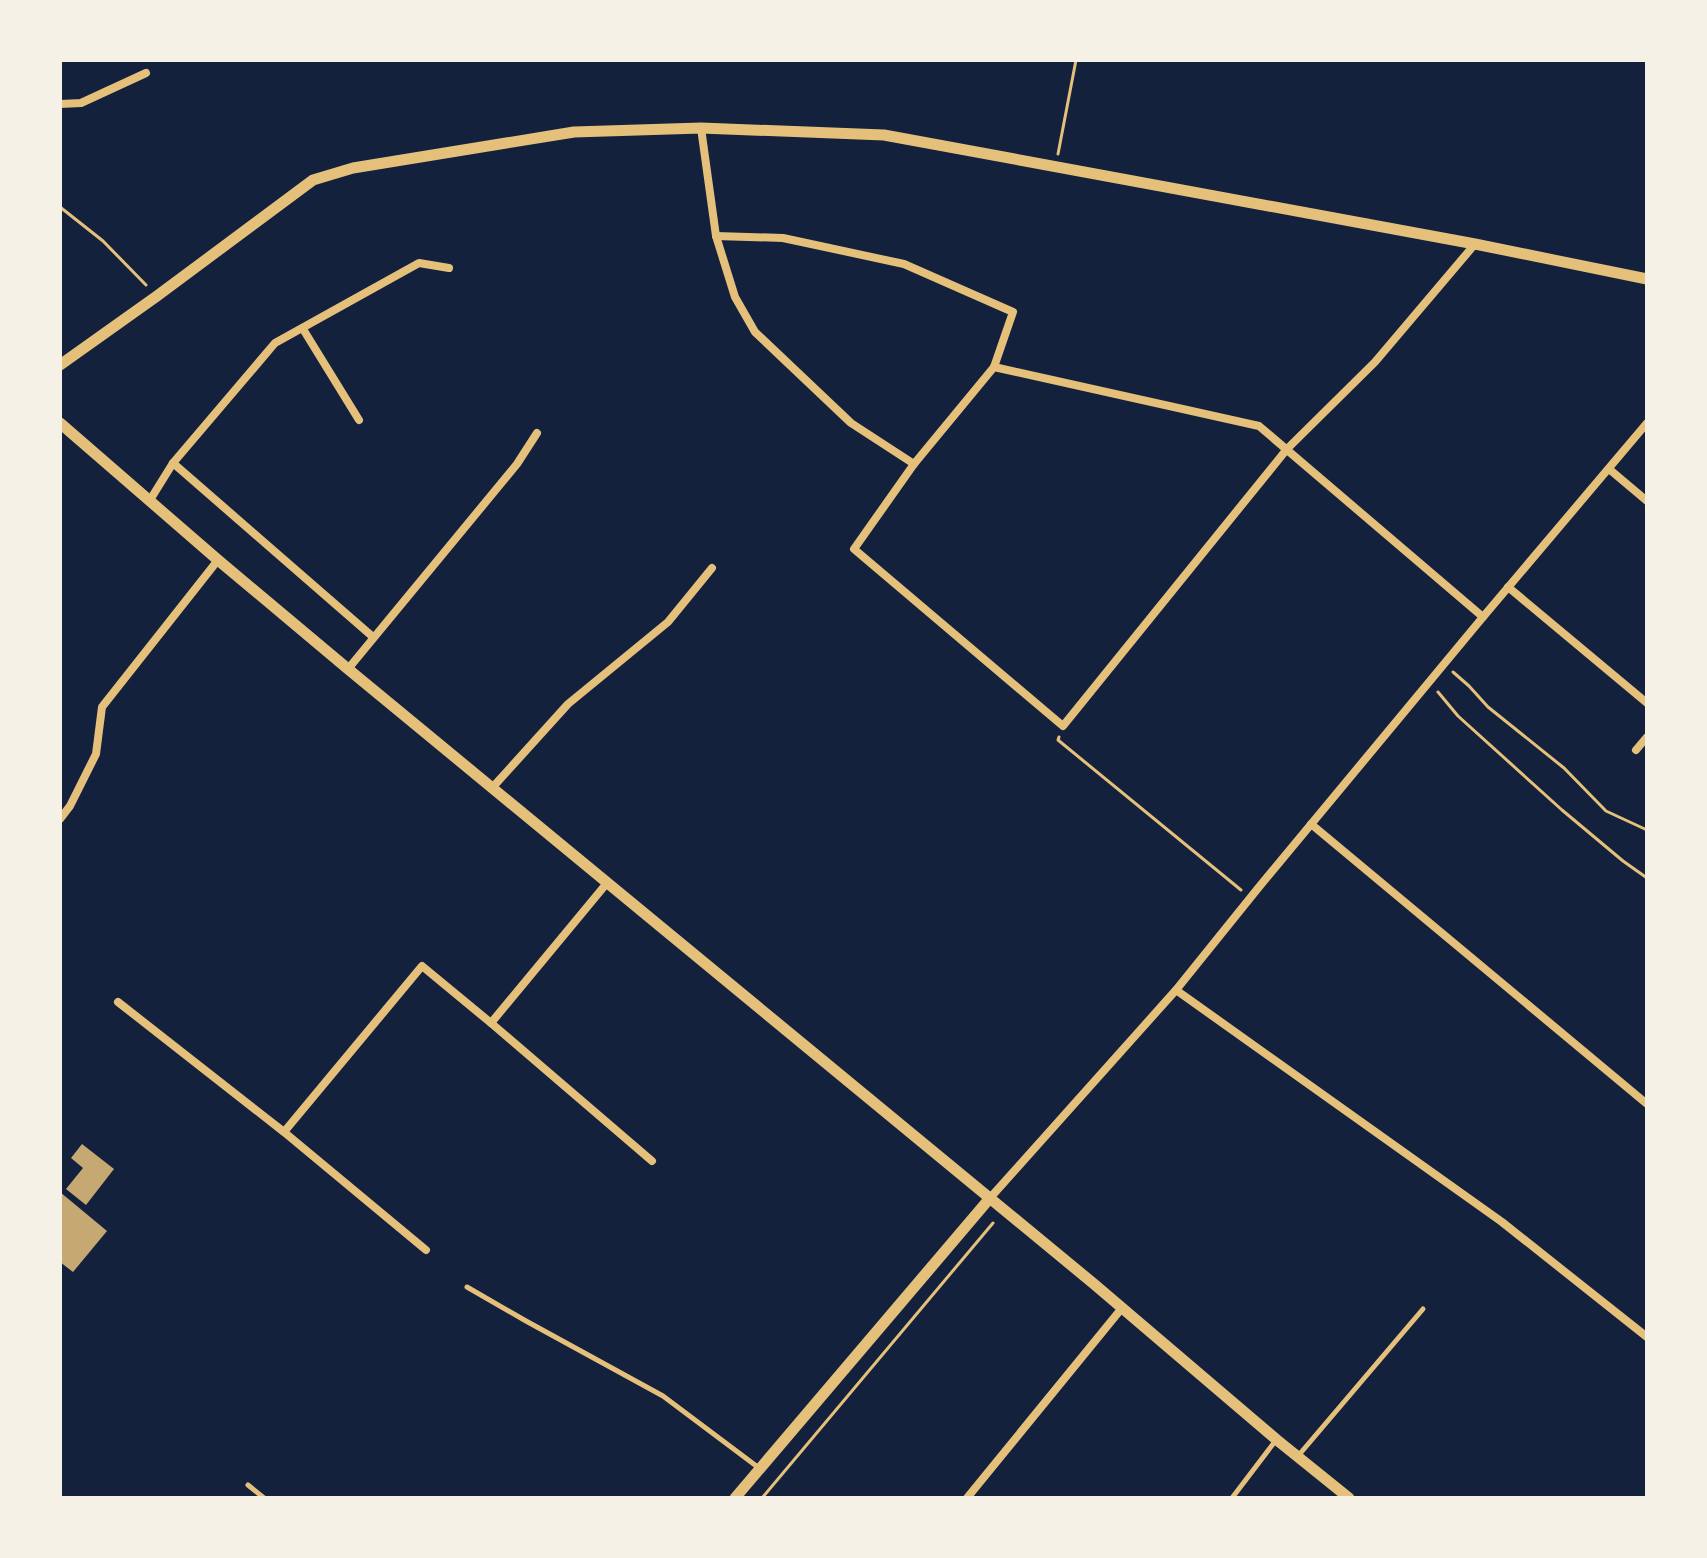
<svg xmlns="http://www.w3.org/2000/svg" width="1707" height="1558" font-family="'PT Serif',serif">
<rect width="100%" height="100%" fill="#14213d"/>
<g fill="#c6a872">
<polygon points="82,1144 114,1169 86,1205 66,1189 83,1168 71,1158"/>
<polygon points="60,1192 107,1231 73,1272 60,1262"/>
</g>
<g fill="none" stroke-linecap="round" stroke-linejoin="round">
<g stroke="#e5c07b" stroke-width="3">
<polyline points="1058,154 1076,60"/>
<polyline points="60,207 103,241 146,285"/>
<polyline points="1453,672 1469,686 1488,707 1564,768 1606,811 1647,830"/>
<polyline points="1438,692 1458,716 1562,810 1623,861 1647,878"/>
<polyline points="1059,737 1058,740 1241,890"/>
<polyline points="762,1498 993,1223"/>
</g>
<g stroke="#e5c07b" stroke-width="5">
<polyline points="467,1287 526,1321 663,1396 759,1468"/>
<polyline points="1298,1456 1423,1309"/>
<polyline points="248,1485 264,1498"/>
<polyline points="1232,1498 1276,1440"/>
</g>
<g stroke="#e5c07b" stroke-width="8">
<polyline points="60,104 81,103 146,73"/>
<polyline points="701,128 716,236 735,297 755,332 851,423 914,464"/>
<polyline points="716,236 783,238 904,264 1013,312 994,367 914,464 854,549 1063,726 1287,449 1375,362 1475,244"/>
<polyline points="303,329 359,420"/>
<polyline points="994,367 1259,426 1483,617"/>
<polyline points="173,463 373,637"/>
<polyline points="1609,469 1647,501"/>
<polyline points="150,500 173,463 275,343 419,263 449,268"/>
<polyline points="1508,587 1647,703"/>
<polyline points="348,669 517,464 537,433"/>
<polyline points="1636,750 1647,737"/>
<polyline points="492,788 568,704 668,622 712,568"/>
<polyline points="60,819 70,806 96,754 102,707 218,560"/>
<polyline points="1311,824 1647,1104"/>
<polyline points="1176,990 1502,1222 1647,1337"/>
<polyline points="118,1002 284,1132 426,1250"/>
<polyline points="491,1023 607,883"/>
<polyline points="284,1132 422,966 491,1023 652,1161"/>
<polyline points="990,1198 1176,990 1259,887 1483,617 1647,423"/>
<polyline points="967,1498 1122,1308"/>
</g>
<g stroke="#e5c07b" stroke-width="11">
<polyline points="60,365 157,296 313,180 353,168 574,132 701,128 884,135 1475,244 1647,279"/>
<polyline points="60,423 218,560 348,669 1094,1284 1277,1440 1349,1498"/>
<polyline points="735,1498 990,1198"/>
</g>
</g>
<rect width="1707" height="1558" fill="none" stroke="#f6f1e7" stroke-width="124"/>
</svg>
